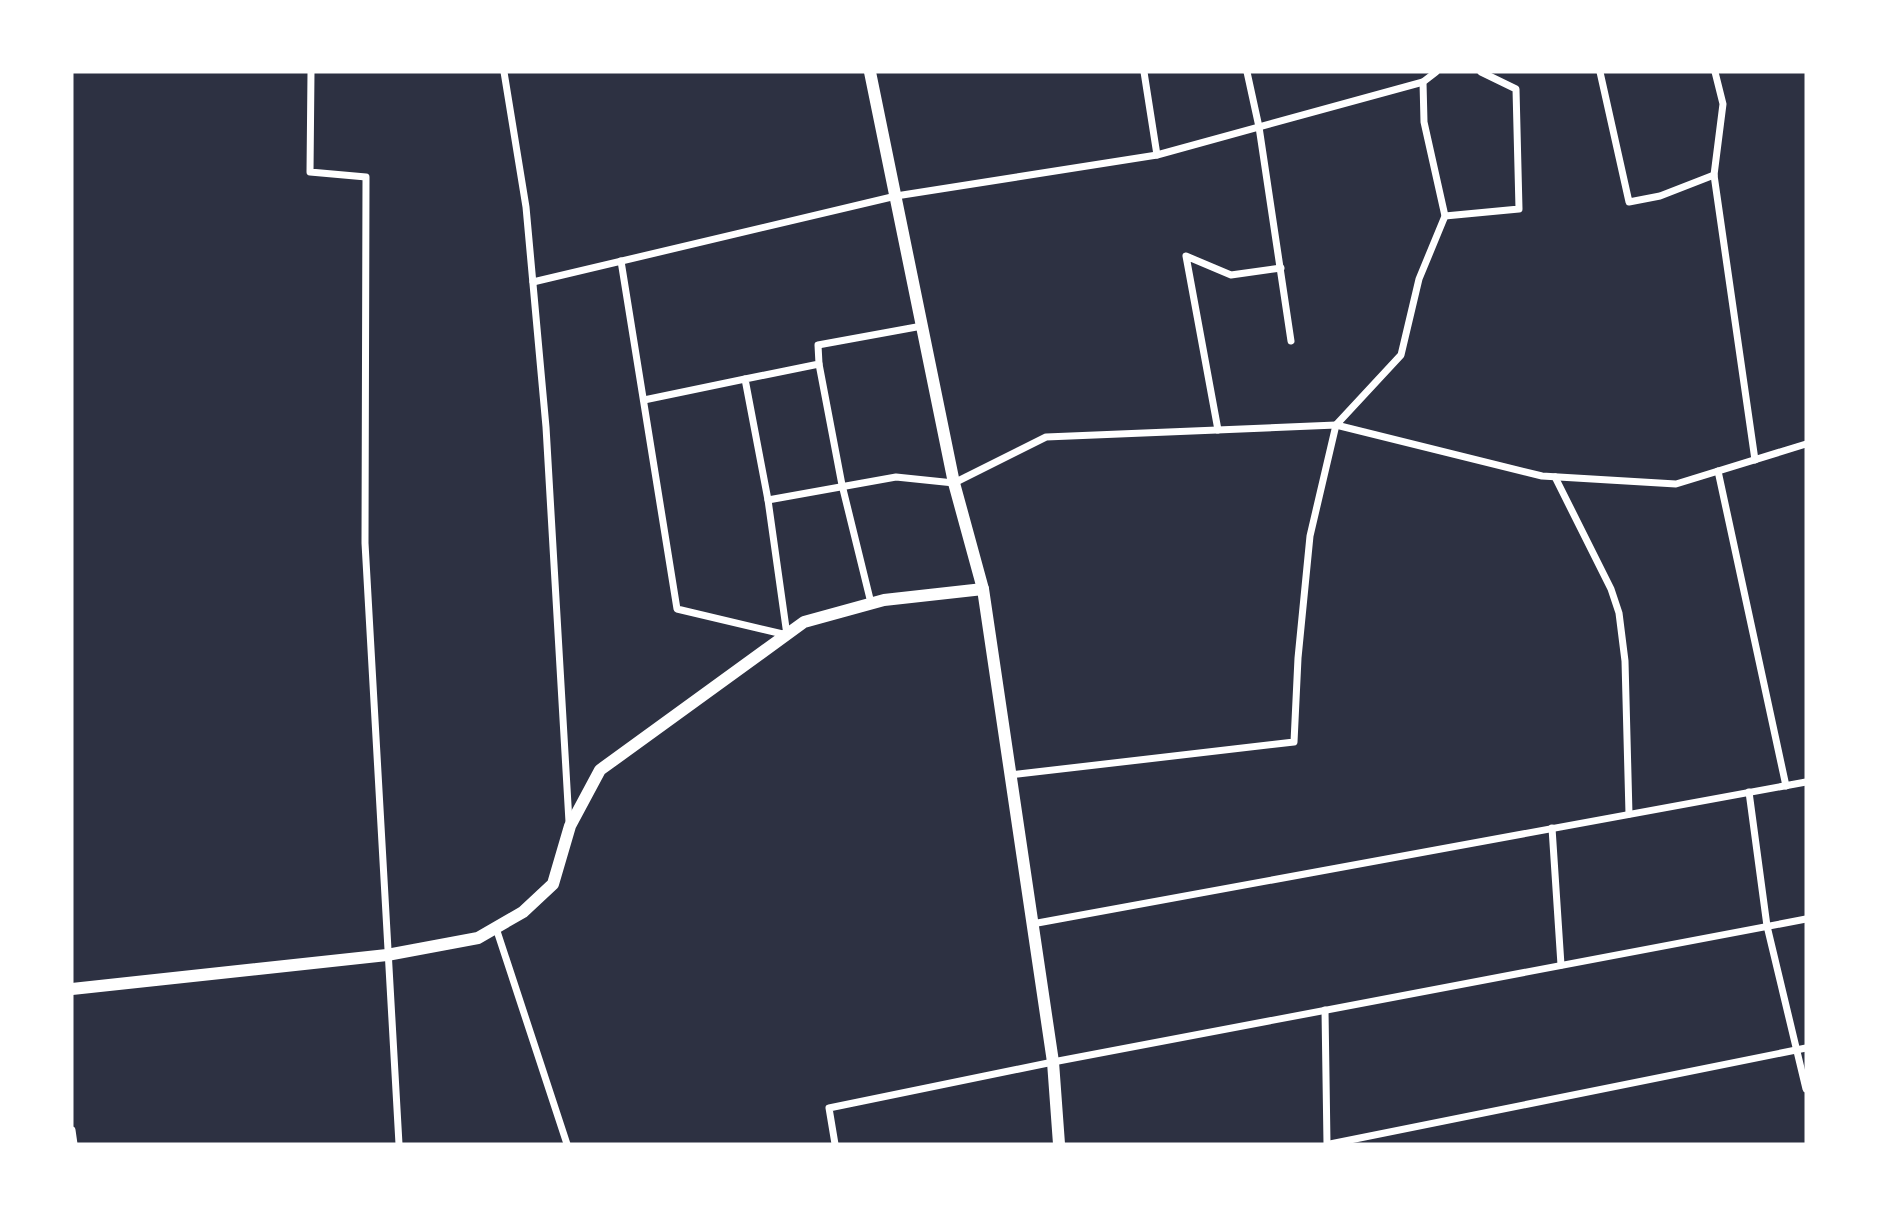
<svg xmlns="http://www.w3.org/2000/svg" width="1878" height="1216" font-family="Figtree,sans-serif">
<rect width="100%" height="100%" fill="#2d3142"/>
<g fill="none" stroke-linecap="round" stroke-linejoin="round">
<g stroke="#fff" stroke-width="7">
<polyline points="311,72 310,172 366,177 365,543 399,1144"/>
<polyline points="504,72 526,207 546,427 569,822"/>
<polyline points="1144,72 1157,155 1423,82"/>
<polyline points="1247,72 1259,127 1291,341"/>
<polyline points="1600,72 1629,202 1660,196 1714,175"/>
<polyline points="1715,72 1723,104 1714,175 1755,460"/>
<polyline points="1445,216 1519,209 1516,89 1481,72"/>
<polyline points="621,261 677,609 787,635 768,500 745,379 819,364 818,345 922,326"/>
<polyline points="533,282 896,196 1157,155"/>
<polyline points="819,364 842,485 871,603"/>
<polyline points="644,400 745,379"/>
<polyline points="1218,430 1186,256 1231,275 1281,268"/>
<polyline points="1718,471 1786,786"/>
<polyline points="1555,477 1611,589 1619,613 1625,661 1629,814"/>
<polyline points="768,500 896,477 954,483 1046,437 1336,425 1542,476 1676,484 1806,444"/>
<polyline points="1010,775 1294,742 1298,658 1310,536 1336,425 1401,355 1419,279 1445,216 1424,122 1423,82 1436,72"/>
<polyline points="1749,792 1767,926 1806,1089"/>
<polyline points="1552,828 1561,965"/>
<polyline points="1032,924 1806,782"/>
<polyline points="496,928 567,1144"/>
<polyline points="1325,1010 1327,1144"/>
<polyline points="72,1130 74,1144"/>
<polyline points="835,1144 829,1108 1053,1062 1806,919"/>
<polyline points="1330,1144 1806,1048"/>
</g>
<g stroke="#fff" stroke-width="12">
<polyline points="870,72 954,483 983,589 1053,1062 1059,1144"/>
<polyline points="72,989 387,955 478,938 523,912 553,884 570,826 600,770 804,622 884,600 983,589"/>
</g>
</g>
<rect width="1878" height="1216" fill="none" stroke="#ffffff" stroke-width="147"/>
</svg>
